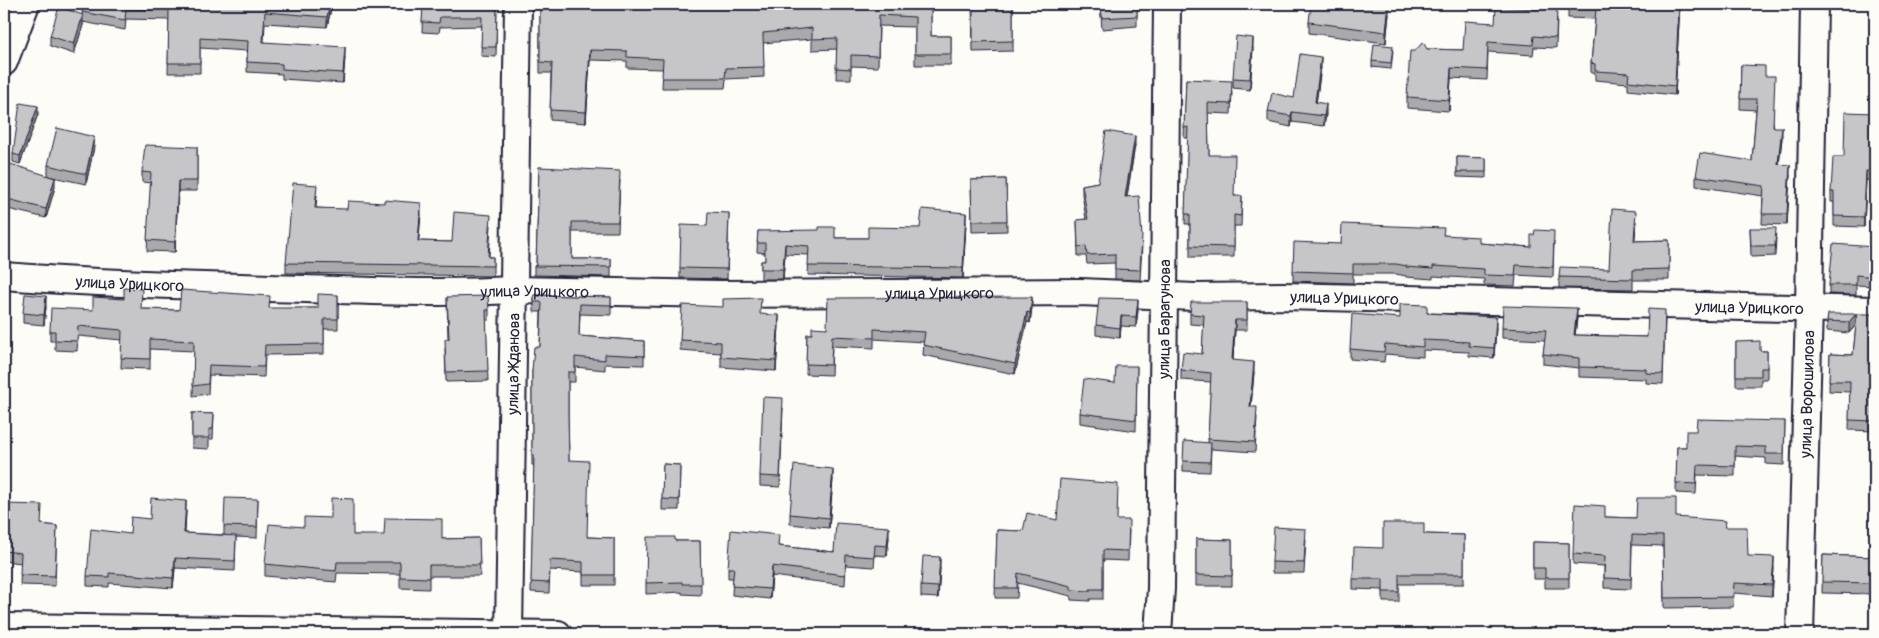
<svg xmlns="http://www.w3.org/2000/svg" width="1879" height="638" font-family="Pangolin,sans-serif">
<rect width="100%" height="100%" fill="#fdfcf7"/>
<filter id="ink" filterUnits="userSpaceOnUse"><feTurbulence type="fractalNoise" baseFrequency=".02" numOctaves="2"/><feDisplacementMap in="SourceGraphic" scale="10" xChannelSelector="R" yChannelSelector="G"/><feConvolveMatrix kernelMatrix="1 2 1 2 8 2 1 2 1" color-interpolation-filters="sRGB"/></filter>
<g filter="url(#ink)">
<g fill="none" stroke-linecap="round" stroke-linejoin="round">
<g stroke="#22223b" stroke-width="30">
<g id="minor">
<polyline points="4,62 26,4"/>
<path id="s1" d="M4,276C104,284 205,286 306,289C375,291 445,294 513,290L719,294L1080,292L1195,297L1282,296L1875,310"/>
<polyline points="4,627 558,634"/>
<path id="s2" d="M509,634L518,4"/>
<path id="s3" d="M1158,634L1161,588L1167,4"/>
<path id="s4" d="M1800,634L1809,308L1814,4"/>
</g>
</g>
<use href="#minor" stroke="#fdfcf7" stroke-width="26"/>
</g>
<g fill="#aaaaac" stroke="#22223b">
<polygon points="83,4 332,4 327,27 265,23 264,42 345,57 343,83 282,79 282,74 247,72 247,51 200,48 200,73 168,73 169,20 126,19 125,30 83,22 83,25 74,54 50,46 50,36 82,15"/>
<polygon points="423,4 497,4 496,57 481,56 482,26 440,27 439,33 422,32"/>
<polygon points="540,4 931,4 931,36 951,36 951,65 915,65 915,27 879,26 878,67 851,66 851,79 836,79 837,49 812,50 812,39 763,43 764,77 726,79 725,88 662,88 663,69 627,68 627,61 590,60 586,123 550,120 551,73 540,73"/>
<polygon points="972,4 1013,4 1013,51 973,52"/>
<polygon points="1100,4 1137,4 1137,26 1102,29"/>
<polygon points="1568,4 1680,4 1675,95 1628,90 1628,83 1595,80 1595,73 1591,73 1591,63 1595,19 1568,18"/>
<polygon points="1389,14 1386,43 1309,33 1309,22"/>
<polygon points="1557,18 1556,48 1534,47 1533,55 1488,52 1487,80 1451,78 1449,111 1407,108 1407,97 1415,51 1427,49 1463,50 1495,23"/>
<polygon points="1253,48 1250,90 1233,88 1233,78"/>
<polygon points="1393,51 1391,69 1372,67 1372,61"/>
<polygon points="1741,65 1765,76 1774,127 1782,138 1779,164 1790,175 1787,225 1762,224 1763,196 1696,186 1696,176 1752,161 1756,110 1740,109"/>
<polygon points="1321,67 1316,102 1326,114 1324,126 1292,122 1291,127 1268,122 1268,112 1294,98"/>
<polygon points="1186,79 1232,91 1231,114 1208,113 1209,155 1234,196 1242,196 1241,226 1234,226 1234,257 1190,257 1190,224 1185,224 1188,138 1184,138"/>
<polygon points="1875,113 1875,181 1866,180 1864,227 1834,226 1834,202 1831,202 1831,192 1844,157"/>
<polygon points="38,114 20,164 13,162 13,154"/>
<polygon points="1135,145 1127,197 1142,245 1140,280 1115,279 1115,263 1087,264 1086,256 1078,256 1077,220 1086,219 1082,194 1082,185 1098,182"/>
<polygon points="94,147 86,184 48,176 48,165"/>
<polygon points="197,147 197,191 178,191 175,252 147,251 151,183 142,182 142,172"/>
<polygon points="1457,157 1486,158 1486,178 1457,177"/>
<polygon points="4,162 55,187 46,218 4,208"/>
<polygon points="539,167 620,180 618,232 572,232 572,259 611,259 611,277 534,275 534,266 536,265"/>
<polygon points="1006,179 1007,231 972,232 971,180"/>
<polygon points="317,195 316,208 421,214 418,241 452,242 491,225 489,257 493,257 493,276 286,273 286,263"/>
<polygon points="729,213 727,279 680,278 680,268 707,226"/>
<polygon points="1636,221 1635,241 1669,240 1669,280 1633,280 1633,289 1559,288 1559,277 1609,269"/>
<polygon points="966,222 963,278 808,275 809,255 785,254 783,279 761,279 761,261 765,261 765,253 757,252 758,231 835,238 868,238 920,228"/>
<polygon points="1750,228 1776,238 1775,256 1751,257"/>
<polygon points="1444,235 1479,243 1531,247 1554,241 1553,277 1516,275 1515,286 1484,285 1484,279 1433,276 1433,279 1406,277 1406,276 1396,274 1353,274 1353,283 1293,281 1293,271 1341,244"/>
<polygon points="1875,247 1875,286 1856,285 1856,295 1829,294 1829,285"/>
<polygon points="338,295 338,329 324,329 324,354 265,355 264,377 209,375 208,394 193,396 194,351 150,349 150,369 121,368 122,340 78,336 77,351 55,350 55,341 50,341 50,331 93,310 124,299 142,309 179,310 318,308"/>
<polygon points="534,295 611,297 611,315 580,314 579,336 644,341 644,365 605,364 605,370 575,367 575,382 568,382 568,416 569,460 587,537 614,538 614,585 583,585 583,572 550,570 549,593 531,592 534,465 532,465 532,371 540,347 541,312 534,312"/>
<polygon points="447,297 489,310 489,320 486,320 488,381 446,382 445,349 448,339"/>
<polygon points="1247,302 1247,330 1235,330 1233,360 1254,372 1251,407 1257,417 1255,452 1211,449 1210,472 1183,471 1183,461 1208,443 1211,382 1181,380 1181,370 1202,354 1204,325 1190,324 1190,314"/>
<polygon points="46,307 44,325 23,323 23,313"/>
<polygon points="1032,307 1030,323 1027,322 1015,374 923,355 924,342 874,339 874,348 832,346 831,375 806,374 807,334 812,334 827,328"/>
<polygon points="1138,310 1136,327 1121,326 1120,338 1096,335 1096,325"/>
<polygon points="1427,313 1496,327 1494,358 1469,356 1469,352 1423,350 1423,357 1385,354 1384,362 1350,359 1350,349 1400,318"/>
<polygon points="760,314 779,325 776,371 721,367 721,353 680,350 680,340"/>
<polygon points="1875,314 1875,360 1874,360 1873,390 1875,390 1875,431 1849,430 1850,392 1829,391 1830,354 1853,355 1856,325 1849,333 1827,331 1827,321 1856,319"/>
<polygon points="1577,318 1575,335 1647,337 1665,320 1663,384 1646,383 1646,379 1579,377 1579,368 1543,364 1543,354 1545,340 1502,338 1502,328"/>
<polygon points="1736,342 1760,351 1767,351 1767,379 1761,379 1761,386 1736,386"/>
<polygon points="1137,366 1136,431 1080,423 1080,413"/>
<polygon points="783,408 780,487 760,486 760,476"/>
<polygon points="192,413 214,414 213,439 209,439 209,449 192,448"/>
<polygon points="1785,421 1784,465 1766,464 1766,458 1735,456 1735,476 1697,475 1696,494 1676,493 1677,447 1686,447 1696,431"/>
<polygon points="663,464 680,465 679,510 662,510"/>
<polygon points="833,479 829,528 790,524 790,514"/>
<polygon points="258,499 257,538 236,537 235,571 175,568 173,588 109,583 109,587 87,586 87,576 130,534 150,519 186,511 185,533 224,535 224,526"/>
<polygon points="1605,517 1636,518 1676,517 1726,527 1748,556 1774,568 1772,596 1734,593 1733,607 1664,608 1663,546 1632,545 1631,589 1604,588 1604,566 1573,564 1573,554"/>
<polygon points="1057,520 1117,520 1129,530 1128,561 1103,560 1103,599 1090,599 1090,601 1071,600 1071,596 1018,583 1017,598 995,598 997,530 1023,531"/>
<polygon points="41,524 57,526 55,586 20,585 21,563 4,561 4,528"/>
<polygon points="1424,534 1464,535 1464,584 1399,584 1399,602 1383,602 1383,590 1353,589 1353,579 1383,548"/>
<polygon points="353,535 442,539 479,538 480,576 429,576 429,589 400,588 400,574 337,573 336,582 265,576 265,564"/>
<polygon points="889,537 887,556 875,555 874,567 846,565 845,585 772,576 770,599 732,595 733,578 728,578 728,568 779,546 834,552"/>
<polygon points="1196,539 1232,540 1232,586 1196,586"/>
<polygon points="1306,539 1304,573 1272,573 1272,562"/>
<polygon points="675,541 700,541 701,595 682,594 682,592 646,594 646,583"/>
<polygon points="1533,542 1569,543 1569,588 1545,588 1545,579 1533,579"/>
<polygon points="1823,555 1875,557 1875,594 1822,593"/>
<polygon points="940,568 938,598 921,597 921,586"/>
</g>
<g fill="#8b8b8c" stroke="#22223b">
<polygon points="330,4 332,4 327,27 327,17"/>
<polygon points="1389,4 1389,14 1386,43 1386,32"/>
<polygon points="1679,4 1680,4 1675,95 1675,86"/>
<polygon points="83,15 83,25 74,54 74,44"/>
<polygon points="1253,38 1253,48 1250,90 1250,79"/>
<polygon points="345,47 345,57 343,83 343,73"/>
<polygon points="590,50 590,60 586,123 586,112"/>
<polygon points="1321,57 1321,67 1315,112 1315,102"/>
<polygon points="1451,68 1451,78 1449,111 1449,100"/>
<polygon points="1326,104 1326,114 1324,126 1324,116"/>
<polygon points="38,106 38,114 20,164 20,156"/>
<polygon points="1292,112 1292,122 1291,127 1291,116"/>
<polygon points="1782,127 1782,138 1778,174 1778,164"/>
<polygon points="1135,136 1135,145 1125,207 1125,197"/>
<polygon points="94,137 94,147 86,184 86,174"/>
<polygon points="1790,165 1790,175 1787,225 1787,214"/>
<polygon points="1866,171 1866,180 1864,227 1864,217"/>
<polygon points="55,178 55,187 46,218 46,209"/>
<polygon points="178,181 178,191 175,252 175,242"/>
<polygon points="421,203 421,214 418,251 418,241"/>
<polygon points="966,213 966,222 963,278 963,268"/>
<polygon points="785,244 785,254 783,279 783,269"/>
<polygon points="46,296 46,307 44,325 44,315"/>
<polygon points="1032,297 1032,307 1030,323 1030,313"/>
<polygon points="1138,299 1138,310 1136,327 1136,317"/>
<polygon points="1577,308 1577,318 1574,345 1574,335"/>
<polygon points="1027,312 1027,322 1015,374 1015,364"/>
<polygon points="1856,314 1856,325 1849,333 1849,322"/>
<polygon points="779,315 779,325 776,371 776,361"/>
<polygon points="1121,316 1121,326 1120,338 1120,328"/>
<polygon points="1496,317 1496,327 1494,358 1494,348"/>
<polygon points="1235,320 1235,330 1232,370 1232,360"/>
<polygon points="1254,362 1254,372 1250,417 1250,407"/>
<polygon points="833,469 833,479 829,528 829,518"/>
<polygon points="186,501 186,511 184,543 184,533"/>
<polygon points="889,527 889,537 887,556 887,546"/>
<polygon points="940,557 940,568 938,598 938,587"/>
<polygon points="1774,557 1774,568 1772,596 1772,585"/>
<polygon points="175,558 175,568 173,588 173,578"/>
<polygon points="772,566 772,576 770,599 770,589"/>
</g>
<g fill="#c6c6c8" stroke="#22223b">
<polygon points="83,4 330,4 327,17 265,12 263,42 345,47 343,73 282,69 282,64 247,62 248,41 200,38 200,63 168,63 169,10 126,9 125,20 82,12"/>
<polygon points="423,4 497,4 496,47 481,47 482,17 440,17 439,23 422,22"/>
<polygon points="540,4 931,4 931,36 951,36 951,54 915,54 915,17 879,15 878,56 851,55 851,69 836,68 837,38 812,39 812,28 763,33 764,67 726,68 725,78 662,78 663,59 627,57 627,51 590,50 586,112 550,110 552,63 540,62"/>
<polygon points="973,4 1013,4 1013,41 973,42"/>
<polygon points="1101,4 1137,4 1137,16 1102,18"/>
<polygon points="1311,4 1389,4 1386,32 1309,22"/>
<polygon points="1568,4 1679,4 1675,86 1628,81 1629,73 1595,71 1595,64 1591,63 1596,9 1568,9"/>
<polygon points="1538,6 1557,8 1556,38 1534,36 1533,45 1488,42 1487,70 1451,68 1449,100 1407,97 1410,51 1415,51 1423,42 1427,49 1463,50 1465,21 1495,23 1496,7 1538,9"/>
<polygon points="59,7 83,15 74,44 50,36"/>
<polygon points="1236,36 1253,38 1250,79 1233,78"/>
<polygon points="1374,44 1393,46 1391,63 1372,61"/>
<polygon points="1300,54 1321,57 1315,102 1326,104 1324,116 1292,112 1291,116 1268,112 1272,93 1294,98"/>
<polygon points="1741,65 1765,66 1765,76 1775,76 1773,127 1782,127 1778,164 1790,165 1787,214 1762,214 1764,186 1696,176 1700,153 1752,161 1757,99 1740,99"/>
<polygon points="1186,79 1232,81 1231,104 1208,103 1209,155 1235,155 1234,196 1242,196 1241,216 1234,215 1234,247 1190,246 1190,214 1185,214 1188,127 1184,128"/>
<polygon points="20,103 38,106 20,156 13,154"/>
<polygon points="1845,112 1875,113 1875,171 1866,171 1864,217 1834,216 1834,192 1831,192 1833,157 1844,157"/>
<polygon points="57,128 94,137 86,174 48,165"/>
<polygon points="1106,131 1135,136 1125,197 1139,196 1142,236 1140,270 1115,269 1115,254 1087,255 1086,246 1078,247 1077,220 1088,219 1082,185 1098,182"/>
<polygon points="145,145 197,147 197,181 178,181 175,242 147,240 151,173 142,172"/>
<polygon points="1457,157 1486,158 1486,172 1457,172"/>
<polygon points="4,162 55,178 46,209 4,198"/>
<polygon points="539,167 620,171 618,222 572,222 572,259 611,259 611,267 534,266 536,265"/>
<polygon points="1006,179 1007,221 972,221 971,180"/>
<polygon points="293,183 317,185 315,208 347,209 348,201 384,203 384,200 421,203 418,241 452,242 454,212 491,215 488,257 493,257 493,266 286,263"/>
<polygon points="922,209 966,213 963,268 808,266 809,246 785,244 783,269 761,269 761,261 765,261 765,243 757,243 758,231 819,230 819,227 835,227 835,238 868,238 868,227 920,228"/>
<polygon points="1612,209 1636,211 1634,241 1669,240 1669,269 1633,270 1633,279 1559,277 1560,267 1609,269"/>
<polygon points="708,212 729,213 727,269 680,268 681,225 707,226"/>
<polygon points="1342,224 1444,228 1443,235 1479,237 1479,243 1531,247 1531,235 1534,235 1535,230 1554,231 1553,267 1516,265 1515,276 1484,275 1484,269 1433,266 1433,269 1406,267 1407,266 1396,264 1353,264 1353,273 1293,271 1294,242 1341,244"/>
<polygon points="1750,228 1776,228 1775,246 1751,246"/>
<polygon points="1833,244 1875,247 1875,277 1856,275 1856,285 1829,285"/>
<polygon points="124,288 142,289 141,309 179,310 181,290 270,296 269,308 318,308 318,294 338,295 338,319 324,319 324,344 265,345 264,367 209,365 208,384 193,386 194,341 150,339 150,359 121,358 122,330 78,326 77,341 55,340 55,331 50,331 51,308 93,310 93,297 124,299"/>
<polygon points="25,294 46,296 44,315 23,313"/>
<polygon points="534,295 611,297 611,305 580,304 579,336 644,341 644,356 605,354 605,360 575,357 575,372 568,372 568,413 569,460 589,461 587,537 614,538 614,575 583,575 583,562 550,560 549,583 531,582 534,455 532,455 532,371 534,347 540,347 542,302 534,302"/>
<polygon points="488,296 489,310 486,310 488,371 446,372 445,339 449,339 447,297"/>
<polygon points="1032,297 1030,313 1027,312 1015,364 923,345 925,332 874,329 874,338 832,336 831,365 806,364 807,334 812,334 812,327 827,328 828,298"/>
<polygon points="761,298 760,314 779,315 776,361 721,357 721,342 680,340 682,305 723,307 723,299"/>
<polygon points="1099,298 1138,299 1136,317 1121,316 1120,328 1096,325"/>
<polygon points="1191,302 1247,302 1247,320 1235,320 1232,360 1254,362 1250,407 1257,407 1255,442 1208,439 1211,373 1181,370 1183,352 1202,354 1204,315 1190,314"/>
<polygon points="1400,304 1427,305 1427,313 1496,317 1494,348 1469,346 1469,342 1423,340 1423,347 1385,344 1384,352 1350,349 1352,314 1400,318"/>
<polygon points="1503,306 1577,308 1574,335 1647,337 1648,309 1665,310 1663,374 1646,373 1646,369 1579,367 1579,358 1543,354 1546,330 1502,328"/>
<polygon points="1828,314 1856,314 1849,322 1827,321"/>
<polygon points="1857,314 1875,314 1875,349 1874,349 1873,390 1875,390 1875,421 1849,420 1850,381 1829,381 1830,354 1853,355"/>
<polygon points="1760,341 1760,351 1767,351 1767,368 1761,368 1761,376 1736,376 1736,342"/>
<polygon points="1116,366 1137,366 1136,420 1080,413 1084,379 1115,383"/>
<polygon points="763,397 783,398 780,477 760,476"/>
<polygon points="192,413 214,414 213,429 209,429 209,438 192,438"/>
<polygon points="1697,419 1785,421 1784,454 1766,454 1766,447 1735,446 1735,466 1697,465 1696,484 1676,483 1677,447 1686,447 1686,431 1696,431"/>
<polygon points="1184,441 1211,443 1210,462 1183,461"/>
<polygon points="663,464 680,465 679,500 662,499"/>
<polygon points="794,465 833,469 829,518 790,514"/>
<polygon points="1060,479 1118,484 1117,520 1129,520 1128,551 1103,550 1103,589 1090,589 1090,591 1071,590 1071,586 1018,573 1017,588 995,588 997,530 1023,531 1027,513 1057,520"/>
<polygon points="151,498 186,501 184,533 236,536 235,561 175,558 173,578 109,573 109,577 87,576 91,529 130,534 131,517 150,519"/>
<polygon points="225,498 258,499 257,527 224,526"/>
<polygon points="331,498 353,499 353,535 384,535 385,518 442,519 442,539 479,538 480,565 429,565 429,578 400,577 400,562 337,562 336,571 265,564 269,524 304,527 304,517 331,518"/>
<polygon points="1637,498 1676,498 1676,517 1726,521 1725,527 1747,527 1748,556 1774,557 1772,585 1734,583 1733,597 1664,598 1663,536 1632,535 1631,579 1604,578 1605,556 1573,554 1575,504 1605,506 1605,517 1636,518"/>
<polygon points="5,504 42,505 41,524 57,526 55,576 20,575 21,553 4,551 4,528"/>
<polygon points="836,523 889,527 887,546 875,545 874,557 846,555 845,575 772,566 770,589 732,586 734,568 728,568 731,530 779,535 778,546 834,552"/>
<polygon points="1383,523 1424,523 1424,534 1464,535 1464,574 1399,574 1399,592 1383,592 1383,579 1353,579 1354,547 1383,548"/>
<polygon points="1274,527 1306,529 1304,563 1272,562"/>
<polygon points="647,537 675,537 675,541 700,541 701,584 682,584 682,582 646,583"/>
<polygon points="1196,539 1232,540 1232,576 1196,575"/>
<polygon points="1533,542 1569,543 1569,578 1545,578 1545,568 1533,568"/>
<polygon points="1823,555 1875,557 1875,583 1822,582"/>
<polygon points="923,556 940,557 938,587 921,586"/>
</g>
</g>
<g text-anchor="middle" stroke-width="5" stroke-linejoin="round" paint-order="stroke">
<g font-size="16" fill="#22223b" stroke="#fdfcf7">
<text dy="6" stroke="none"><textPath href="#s1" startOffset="126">улица Урицкого</textPath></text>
<text dy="6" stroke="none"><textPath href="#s1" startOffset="531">улица Урицкого</textPath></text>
<text dy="6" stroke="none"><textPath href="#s1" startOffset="936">улица Урицкого</textPath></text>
<text dy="6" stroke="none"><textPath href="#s1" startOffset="1341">улица Урицкого</textPath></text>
<text dy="6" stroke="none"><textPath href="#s1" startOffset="1746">улица Урицкого</textPath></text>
<text dy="6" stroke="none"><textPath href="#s3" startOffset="315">улица Барагунова</textPath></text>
<text dy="6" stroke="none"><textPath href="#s2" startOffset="270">улица Жданова</textPath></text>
<text dy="6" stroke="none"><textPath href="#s4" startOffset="240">улица Ворошилова</textPath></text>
</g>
</g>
<rect width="1879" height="638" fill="none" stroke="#fdfcf7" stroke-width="20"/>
<rect x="10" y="10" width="1859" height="618" fill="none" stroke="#22223b" stroke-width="2" filter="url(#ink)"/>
</svg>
